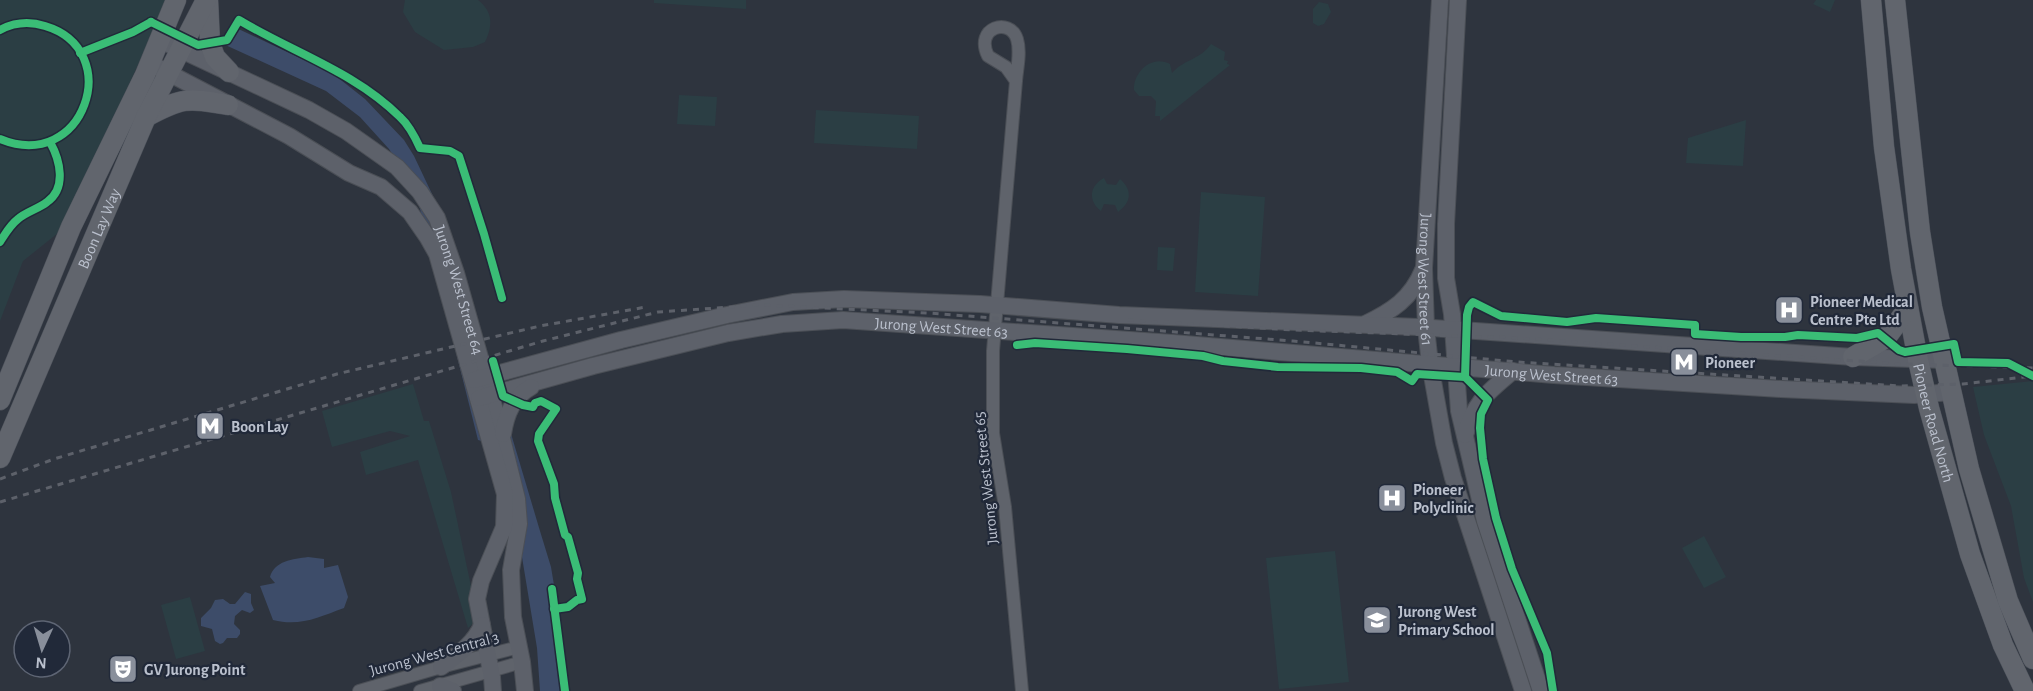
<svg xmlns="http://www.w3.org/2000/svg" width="2033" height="691" font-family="'Alegreya Sans',sans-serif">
<rect width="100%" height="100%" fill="#2e343e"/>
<g fill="#2b3e44">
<polygon points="0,0 170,0 136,69 68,225 23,261 0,321"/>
<path d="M405,0H478C493,12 493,25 485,42L473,47L444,50L415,32L403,12Z"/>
<polygon points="654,0 746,0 746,9 654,3"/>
<polygon points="1816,0 1835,0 1830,12 1813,4"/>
<polygon points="1319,2 1328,4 1331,12 1324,24 1318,26 1313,23 1313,9"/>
<path d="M1211,44L1225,52L1224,60L1228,61L1227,64L1230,65L1160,121V116H1155L1156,101L1151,96H1139L1134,90C1133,72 1152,54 1170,64L1172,73C1186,58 1200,60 1211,44Z"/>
<polygon points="679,95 717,97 715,126 677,124"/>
<polygon points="816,110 919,116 917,149 814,143"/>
<polygon points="1746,120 1743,166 1686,163 1688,138"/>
<path d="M1104,178L1107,184L1116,185L1120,179C1132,189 1132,202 1119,211L1118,212L1115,205L1104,204L1101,211C1088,201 1089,186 1104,178Z"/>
<polygon points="1201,192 1265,197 1258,296 1195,292"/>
<polygon points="1158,247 1175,248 1173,271 1157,270"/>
<polygon points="2033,381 2033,602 2024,578 2011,506 1984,435 1973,387"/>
<polygon points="413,384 424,421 429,421 451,492 478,619 468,628 418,460 366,475 360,452 410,436 390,431 332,447 322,411"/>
<polygon points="1704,536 1726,577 1704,588 1682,548"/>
<polygon points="1335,551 1349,682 1279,689 1266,558"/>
<polygon points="190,597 205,651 176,659 161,605"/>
</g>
<g fill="#3d4c69">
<polygon points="230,25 332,73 365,99 404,140 414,156 433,196 473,327 512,437 540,531 551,567 558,609 567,691 540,691 537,648 519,539 489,443 478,440 418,201 405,173 389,149 360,117 326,91 221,43"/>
<path d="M308,557L324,559V568L338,565L348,597L344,608C319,617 300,627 273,620L260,586L275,583L270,577C274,561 293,559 308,557Z"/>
<polygon points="245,592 251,594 251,603 254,610 250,613 242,610 235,616 234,624 240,630 240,634 237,638 227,638 223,643 220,644 215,641 212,629 201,626 201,618 211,608 215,600 223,599 230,604 235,604"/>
</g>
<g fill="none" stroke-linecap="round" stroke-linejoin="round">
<g stroke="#4b4f56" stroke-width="14">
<g id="street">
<path d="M1016,81L1006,67L988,56C974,27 1010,17 1017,39C1021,52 1017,68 1016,81L993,351V433L1005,507L1022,691"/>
<polyline points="359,691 441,667 519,647"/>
<polyline points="420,691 522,662"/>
</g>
</g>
<g stroke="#4b4f56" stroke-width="18">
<g id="secondary">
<path id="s1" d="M1440,0L1424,268L1426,328L1430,364L1444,443L1453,478L1523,691"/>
<polyline points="1458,0 1446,224 1446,278 1452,314 1459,411 1485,521 1541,691"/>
<path id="s2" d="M160,40L309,110L346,131L397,167L420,192L437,218L456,273L496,414L517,499L519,524L511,570L513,617L522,662L525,691"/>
<polyline points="159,68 289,136 349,173 381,187 410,212 428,238 437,254 505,494 504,527 481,581 477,599 492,677 493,691"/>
<path d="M1365,324C1392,311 1411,299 1423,270"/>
<polyline points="474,380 621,340 727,315 793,302 844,299 980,304 1119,315 1418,327 1853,357 1944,360"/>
<path id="s3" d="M479,398L593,366L728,333L782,324L843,320L1173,343L1554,375L1781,389L1914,395L1951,392"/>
<path d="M503,434C506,414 513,397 531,387"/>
<path d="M1465,435C1475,401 1487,393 1513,371"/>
<path d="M441,667C457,655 474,644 482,625"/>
<polyline points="440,686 453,691"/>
</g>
</g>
<g stroke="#4c515a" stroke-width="21">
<g id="primary">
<polyline points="208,0 210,43 215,57 229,72"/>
<path id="s4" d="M1871,0L1884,147L1901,269L1918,360L1929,408L1970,554L2003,645L2025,691"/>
<polyline points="1895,0 1920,232 1932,307 1969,469 2008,601 2033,659"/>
<path d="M146,117C183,97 187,98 228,105"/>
<polyline points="1853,357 1886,338 1908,308"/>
<polyline points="0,400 71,227 145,75 176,0"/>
<path id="s5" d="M0,458L146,117L206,0"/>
</g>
</g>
<use href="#street" stroke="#5f636b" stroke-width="12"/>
<use href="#secondary" stroke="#5d616a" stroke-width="16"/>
<use href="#primary" stroke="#61656d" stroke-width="20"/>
<g stroke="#5d616a" stroke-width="3" stroke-dasharray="6 6" stroke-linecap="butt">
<polyline points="1128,320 1293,330 1518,338 1902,364 2033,368"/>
<polyline points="0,479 54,459 337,374 540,326 646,307"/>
<polyline points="0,502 543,341 658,312 761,305 928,313 1293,341 1517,362 1900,386 1963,384 2033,376"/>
</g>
<g stroke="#212939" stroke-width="11">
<g id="cycleway">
<path d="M151,22L198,45L227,40L239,20C292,52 355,72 400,117C409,125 415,137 420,148L450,151L459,156L484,234L502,298"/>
<path d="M0,30C15,22 29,21 45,26C126,50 84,174 0,139"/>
<polyline points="80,53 133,32 151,22"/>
<path d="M0,242C5,234 10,225 18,219C26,212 38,209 47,202C67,188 60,160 50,142"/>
<polyline points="1017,345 1035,343 1127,349 1203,356 1223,361 1278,367 1361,368 1397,372 1412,381 1417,374 1465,377"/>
<polyline points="493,361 503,396 523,405 533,407 535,403 541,401 556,409 539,434 538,441 554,484 555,498 565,535 568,537 578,573 577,579 582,599 577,600 568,607 554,609"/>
<polyline points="552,589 565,691"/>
<polyline points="1553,691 1547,653 1512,569 1496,518 1483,459 1480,428 1481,414 1488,400 1465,377 1467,315 1469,307 1473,302 1501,316 1567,322 1596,318 1695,325 1695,334 1741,337 1785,337 1798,335 1857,338 1878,333 1899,350 1905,352 1954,344 1958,362 2008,363 2033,376"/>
</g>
</g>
<use href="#cycleway" stroke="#3abd76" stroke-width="8"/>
</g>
<defs>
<g id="hospital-square" transform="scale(1.5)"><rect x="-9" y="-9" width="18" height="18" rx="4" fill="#898f9b" stroke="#212939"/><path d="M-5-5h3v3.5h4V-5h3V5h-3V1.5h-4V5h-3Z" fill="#fff"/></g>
<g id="metro-square" transform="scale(1.5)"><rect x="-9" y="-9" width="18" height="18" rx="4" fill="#898f9b" stroke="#212939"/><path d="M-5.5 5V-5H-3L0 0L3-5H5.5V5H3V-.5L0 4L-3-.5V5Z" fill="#fff"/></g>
<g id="school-square" transform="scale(1.5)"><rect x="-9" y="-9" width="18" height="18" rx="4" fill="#898f9b" stroke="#212939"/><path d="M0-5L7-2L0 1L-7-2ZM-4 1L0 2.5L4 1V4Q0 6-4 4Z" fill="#fff"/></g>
<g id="theatre-square" transform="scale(1.5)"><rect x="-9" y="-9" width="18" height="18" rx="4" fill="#898f9b" stroke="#212939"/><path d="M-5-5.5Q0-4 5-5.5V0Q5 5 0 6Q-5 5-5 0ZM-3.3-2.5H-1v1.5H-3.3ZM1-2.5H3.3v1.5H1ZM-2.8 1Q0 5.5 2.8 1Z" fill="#fff"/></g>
</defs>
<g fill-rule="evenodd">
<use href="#hospital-square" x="1789" y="310"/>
<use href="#metro-square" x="1684" y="362"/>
<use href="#metro-square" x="210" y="426"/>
<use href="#hospital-square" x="1392" y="498"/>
<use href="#school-square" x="1377" y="620"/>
<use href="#theatre-square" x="123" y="669"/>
</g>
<g text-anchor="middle" stroke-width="4.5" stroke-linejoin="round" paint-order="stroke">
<g font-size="16" fill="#bac0cd" stroke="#212939">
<text dy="6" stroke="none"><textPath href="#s5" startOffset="250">Boon Lay Way</textPath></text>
<text dy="6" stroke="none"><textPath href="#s1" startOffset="280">Jurong West Street 61</textPath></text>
<text dy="6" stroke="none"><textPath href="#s2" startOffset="410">Jurong West Street 64</textPath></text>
<text dy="6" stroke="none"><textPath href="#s3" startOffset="472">Jurong West Street 63</textPath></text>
<text dy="6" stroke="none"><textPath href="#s3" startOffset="1084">Jurong West Street 63</textPath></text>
<text dy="6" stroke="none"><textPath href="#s4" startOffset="428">Pioneer Road North</textPath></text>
<text transform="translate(985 478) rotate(-96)" y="6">Jurong West Street 65</text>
<text transform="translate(434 653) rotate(-15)" y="6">Jurong West Central 3</text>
</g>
<g font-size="16" font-weight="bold" fill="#bac0cd" stroke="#212939" text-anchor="start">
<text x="1810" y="307">Pioneer Medical<tspan x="1810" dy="18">Centre Pte Ltd</tspan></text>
<text x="1705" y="368">Pioneer</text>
<text x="231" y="432">Boon Lay</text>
<text x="1413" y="495">Pioneer<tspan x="1413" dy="18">Polyclinic</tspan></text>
<text x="1398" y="617">Jurong West<tspan x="1398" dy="18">Primary School</tspan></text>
<text x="144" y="675">GV Jurong Point</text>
</g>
</g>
<g transform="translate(42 649) rotate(184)"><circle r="28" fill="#212939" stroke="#5e6574" stroke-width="1.5"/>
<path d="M0-4.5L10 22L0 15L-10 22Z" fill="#898f9b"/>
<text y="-9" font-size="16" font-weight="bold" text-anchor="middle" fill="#bac0cd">N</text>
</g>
</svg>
